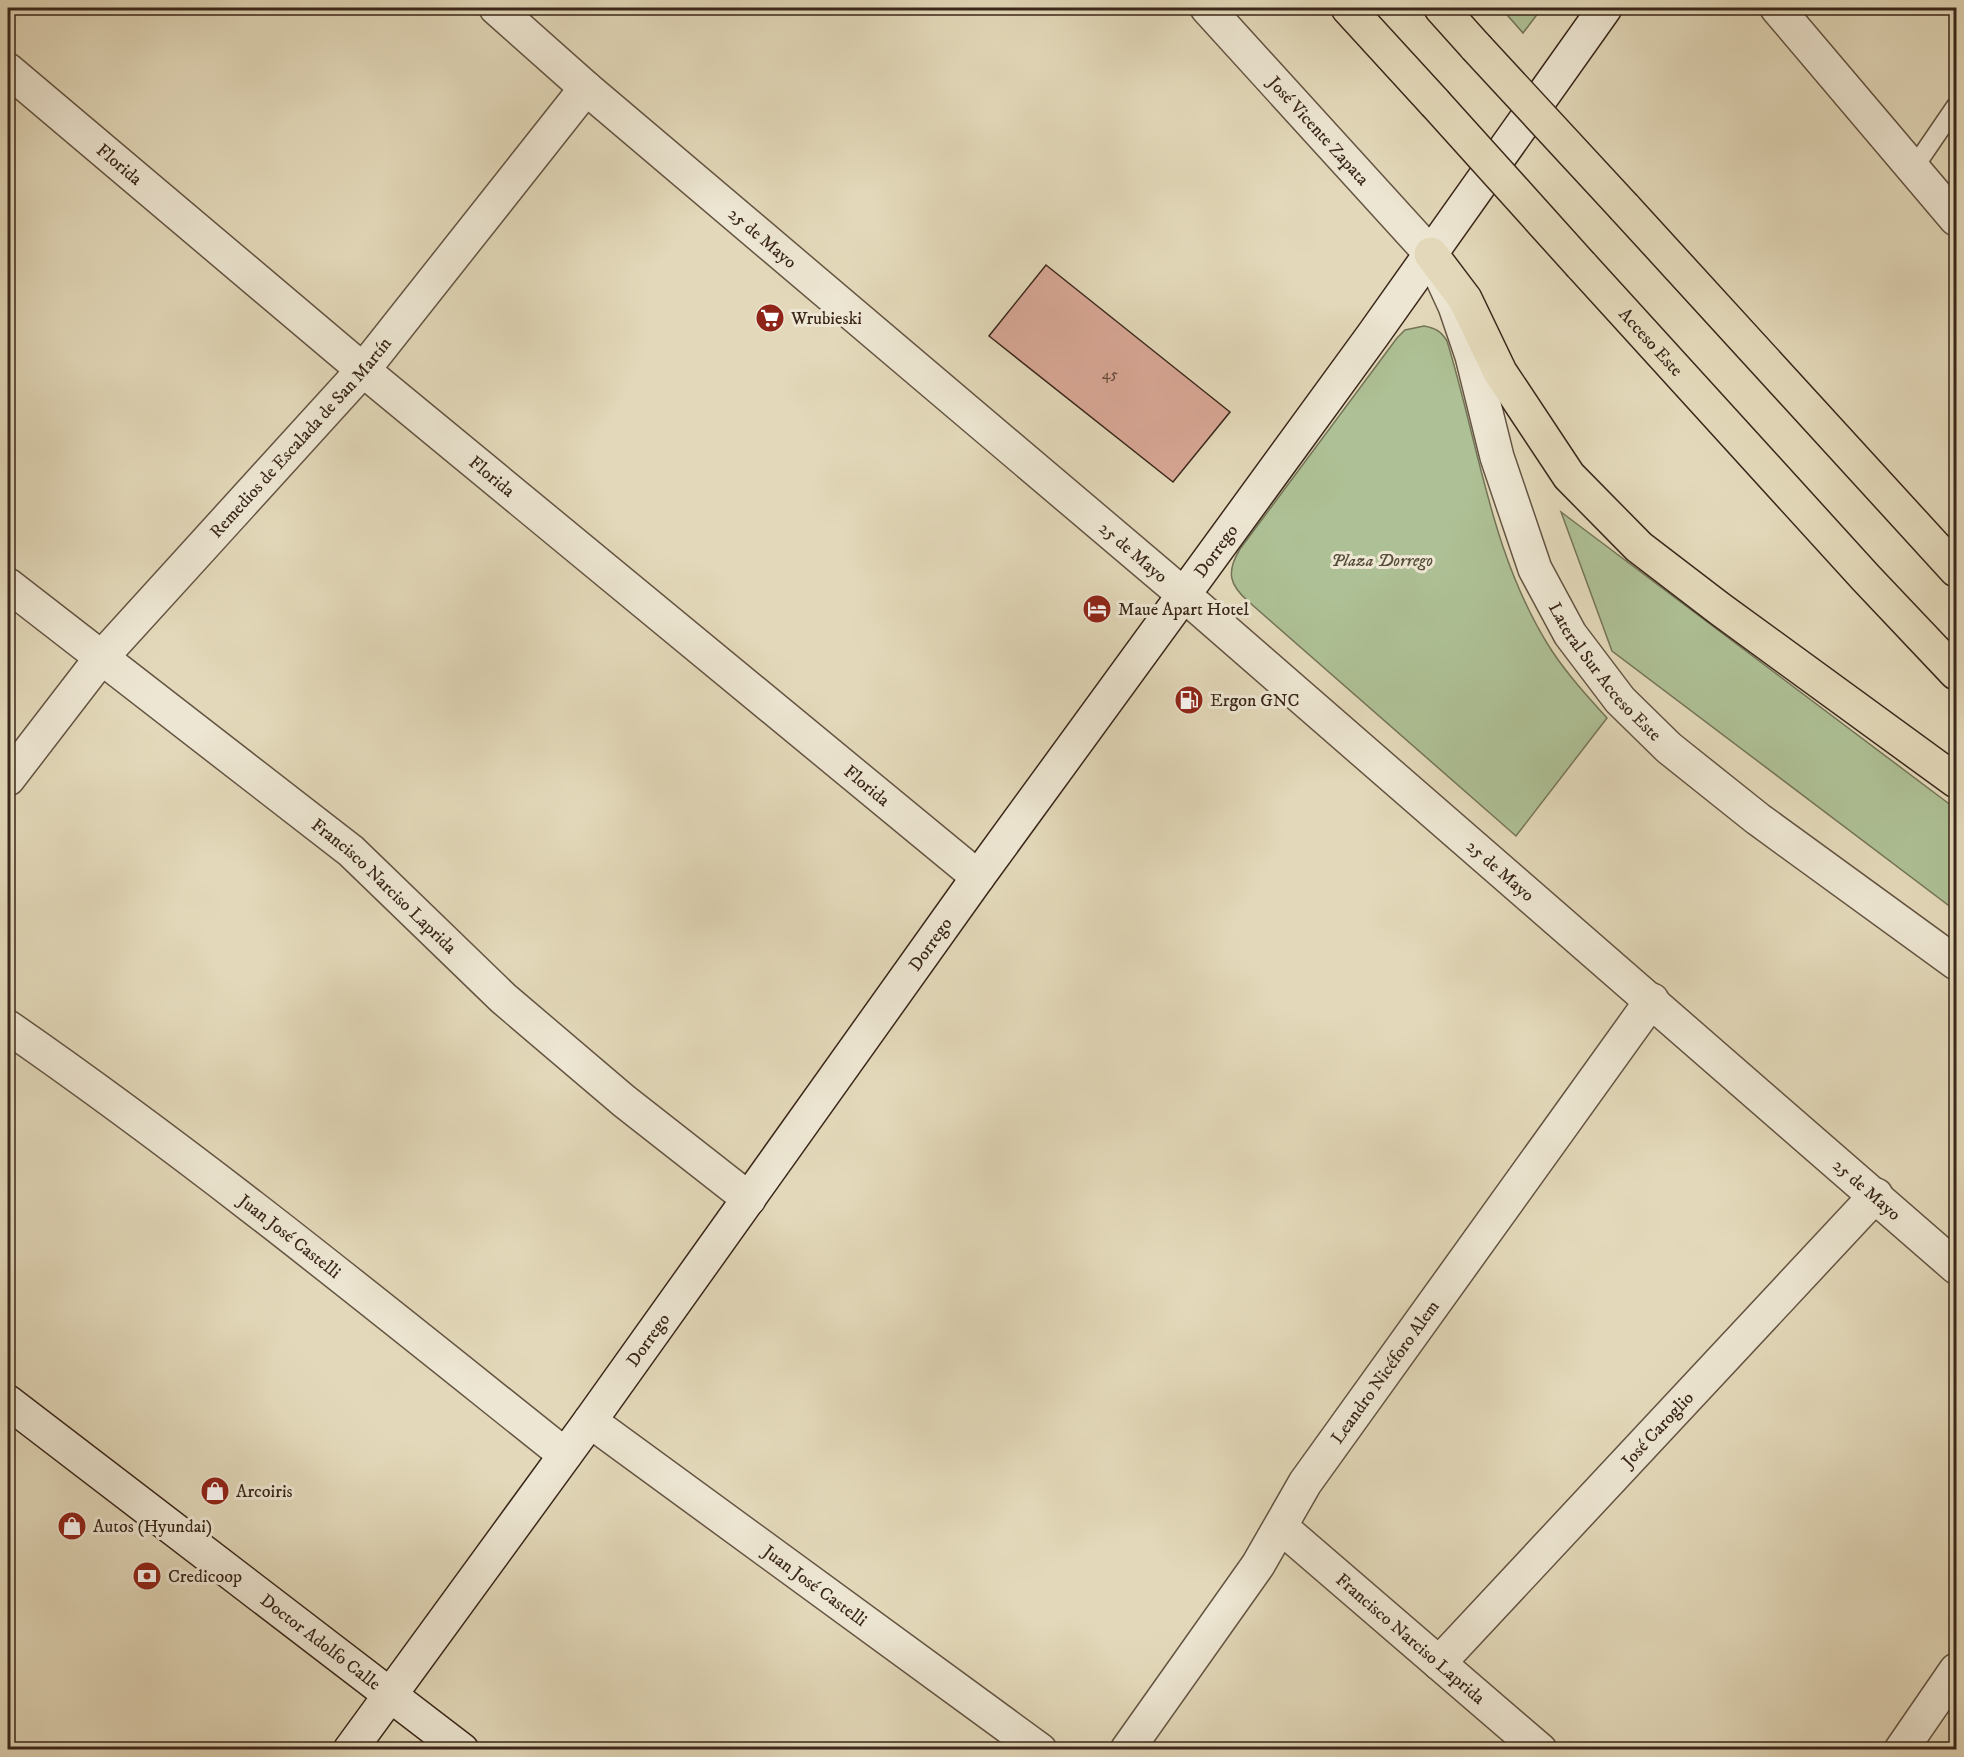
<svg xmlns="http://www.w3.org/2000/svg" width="1964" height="1757" font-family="'IM FELL DW Pica',serif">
<rect width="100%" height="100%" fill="#e3d9ba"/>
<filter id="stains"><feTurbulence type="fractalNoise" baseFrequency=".00333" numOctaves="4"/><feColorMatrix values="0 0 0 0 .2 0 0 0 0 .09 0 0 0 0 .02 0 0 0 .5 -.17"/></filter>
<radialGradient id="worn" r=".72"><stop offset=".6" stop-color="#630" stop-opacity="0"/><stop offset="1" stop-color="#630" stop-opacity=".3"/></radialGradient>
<g fill="#aec095" stroke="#747458" stroke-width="1.5">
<polygon points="1501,8 1542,8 1523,33"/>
<path d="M1424,326C1435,328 1441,331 1447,341C1479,445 1491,557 1552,651C1568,675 1587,696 1607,718L1516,836L1249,602C1229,585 1226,572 1240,549L1397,338L1405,330Z"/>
<polygon points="1561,512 1956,809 1956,911 1612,651"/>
</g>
<polygon fill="#d8a796" stroke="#3a271a" stroke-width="1.5" points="1046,265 1230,412 1173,482 989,336"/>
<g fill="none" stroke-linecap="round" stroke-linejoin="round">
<g stroke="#645442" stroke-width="21">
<polyline id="service" points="1913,169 1956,106"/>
</g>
<g stroke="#645442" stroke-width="36">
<g id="minor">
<path id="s1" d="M8,70L363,370L978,877"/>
<path id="s2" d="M8,585L351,851L503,998L624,1101L749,1199"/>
<path id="s3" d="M8,1027C200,1160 382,1309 565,1455"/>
<path id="s4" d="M590,1421L1040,1750"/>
<path id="s5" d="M1281,1527L1540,1750"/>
<path id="s6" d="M1439,1663L1876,1195"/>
<path id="s7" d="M1127,1750L1258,1565L1305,1483L1652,1000"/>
<polyline points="1901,1750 1956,1670"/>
</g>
</g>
<g stroke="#645442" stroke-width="36">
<g id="tertiary">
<path id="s8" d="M496,8L586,88L1184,595L1956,1267"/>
<path id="s9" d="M1207,8L1431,254L1455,306L1472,356L1497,457L1535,569L1570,634L1620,700L1669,748L1758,819L1956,963"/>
<polyline points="1777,8 1956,219"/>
<path id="s10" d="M8,779L101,658L363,370L586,88"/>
</g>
</g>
<g stroke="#3a271a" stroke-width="36">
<g id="secondary">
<path id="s11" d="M8,1402L462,1750"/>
<path id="s12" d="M350,1750L590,1421L978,877L1373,335L1605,8"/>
</g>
</g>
<g stroke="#3a271a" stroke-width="36">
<g id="motorway">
<polyline points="1348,8 1435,103"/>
<polyline points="1441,8 1476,47"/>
<polyline points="1624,207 1956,570"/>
<polyline points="1431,254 1465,299 1500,372 1569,476 1639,547 1720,609 1956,781"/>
<path id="s13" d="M1581,265L1866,578L1956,673"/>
</g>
</g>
<use href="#service" stroke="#ede6d2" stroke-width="18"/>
<use href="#minor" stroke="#ede6d2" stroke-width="33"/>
<use href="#tertiary" stroke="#ede6d2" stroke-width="33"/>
<use href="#secondary" stroke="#ede6d2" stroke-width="33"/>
<use href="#motorway" stroke="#e3d9ba" stroke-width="33"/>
<g stroke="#3a271a" stroke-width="36" stroke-linecap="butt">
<g id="motorway-bridge">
<polyline points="1476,47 1624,207"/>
<polyline points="1435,103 1581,265"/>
</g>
</g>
<use href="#motorway-bridge" stroke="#e3d9ba" stroke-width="33"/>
</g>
<defs>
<g id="supermarket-disc" transform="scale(1.5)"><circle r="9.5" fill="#8f2418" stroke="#ede6d2"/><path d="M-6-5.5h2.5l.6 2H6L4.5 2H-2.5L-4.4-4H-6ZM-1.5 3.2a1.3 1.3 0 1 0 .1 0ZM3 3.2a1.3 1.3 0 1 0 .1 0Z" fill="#fff"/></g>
<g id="hotel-disc" transform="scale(1.5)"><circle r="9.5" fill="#8f2418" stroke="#ede6d2"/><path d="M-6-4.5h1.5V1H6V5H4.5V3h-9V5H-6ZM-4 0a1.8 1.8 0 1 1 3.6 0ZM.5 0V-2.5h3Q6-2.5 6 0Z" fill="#fff"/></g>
<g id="fuel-disc" transform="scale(1.5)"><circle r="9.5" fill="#8f2418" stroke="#ede6d2"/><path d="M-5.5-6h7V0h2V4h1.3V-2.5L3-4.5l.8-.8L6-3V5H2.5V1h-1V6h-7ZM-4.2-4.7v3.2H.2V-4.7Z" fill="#fff"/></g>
<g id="shop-disc" transform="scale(1.5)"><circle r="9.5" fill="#8f2418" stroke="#ede6d2"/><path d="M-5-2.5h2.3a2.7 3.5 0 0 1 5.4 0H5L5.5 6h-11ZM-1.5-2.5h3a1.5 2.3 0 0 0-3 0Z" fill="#fff"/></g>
<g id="bank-disc" transform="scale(1.5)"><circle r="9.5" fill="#8f2418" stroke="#ede6d2"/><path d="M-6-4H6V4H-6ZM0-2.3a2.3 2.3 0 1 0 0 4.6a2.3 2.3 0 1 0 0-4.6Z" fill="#fff"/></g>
</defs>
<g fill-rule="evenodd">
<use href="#supermarket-disc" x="770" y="318"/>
<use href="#hotel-disc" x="1097" y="609"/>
<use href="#fuel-disc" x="1189" y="700"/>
<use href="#shop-disc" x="215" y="1491"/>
<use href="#shop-disc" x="72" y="1526"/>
<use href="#bank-disc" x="147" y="1576"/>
</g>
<g text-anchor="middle" stroke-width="6" stroke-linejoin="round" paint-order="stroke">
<g font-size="15" fill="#624739">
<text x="1110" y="379">45</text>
</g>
<g font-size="18" fill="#3a271a" stroke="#ede6d2">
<text dy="6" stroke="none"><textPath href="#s9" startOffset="166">José Vicente Zapata</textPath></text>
<text dy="6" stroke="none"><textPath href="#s1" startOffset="146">Florida</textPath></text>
<text dy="6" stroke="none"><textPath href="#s8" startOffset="352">25 de Mayo</textPath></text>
<text dy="6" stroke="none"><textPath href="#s13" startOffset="104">Acceso Este</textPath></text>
<text dy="6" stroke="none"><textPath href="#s10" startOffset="450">Remedios de Escalada de San Martín</textPath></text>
<text dy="6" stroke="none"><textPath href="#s1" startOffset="632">Florida</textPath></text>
<text dy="6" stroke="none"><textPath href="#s8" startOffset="838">25 de Mayo</textPath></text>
<text dy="6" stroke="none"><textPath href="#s12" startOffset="1479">Dorrego</textPath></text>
<text dy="6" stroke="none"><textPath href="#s9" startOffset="790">Lateral Sur Acceso Este</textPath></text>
<text dy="6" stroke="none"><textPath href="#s1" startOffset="1118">Florida</textPath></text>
<text dy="6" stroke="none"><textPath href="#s8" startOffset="1324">25 de Mayo</textPath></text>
<text dy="6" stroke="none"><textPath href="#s2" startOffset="482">Francisco Narciso Laprida</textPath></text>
<text dy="6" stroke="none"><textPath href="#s12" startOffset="993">Dorrego</textPath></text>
<text dy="6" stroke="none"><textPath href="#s8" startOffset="1810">25 de Mayo</textPath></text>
<text dy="6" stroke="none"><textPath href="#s3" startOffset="351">Juan José Castelli</textPath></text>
<text dy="6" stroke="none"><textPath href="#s12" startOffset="507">Dorrego</textPath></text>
<text dy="6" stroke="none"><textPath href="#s7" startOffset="458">Leandro Nicéforo Alem</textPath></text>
<text dy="6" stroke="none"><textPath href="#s6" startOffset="320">José Caroglio</textPath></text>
<text dy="6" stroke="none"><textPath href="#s4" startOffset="279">Juan José Castelli</textPath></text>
<text dy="6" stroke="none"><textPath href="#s5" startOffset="171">Francisco Narciso Laprida</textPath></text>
<text dy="6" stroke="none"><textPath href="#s11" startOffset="394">Doctor Adolfo Calle</textPath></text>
</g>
<g font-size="18" fill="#3a271a" stroke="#ede6d2" text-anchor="start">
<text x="791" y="324">Wrubieski</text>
<text x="1118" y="615">Maue Apart Hotel</text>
<text x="1210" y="706">Ergon GNC</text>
<text x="236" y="1497">Arcoiris</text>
<text x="93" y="1532">Autos (Hyundai)</text>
<text x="168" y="1582">Credicoop</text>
</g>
<g font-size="18" font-style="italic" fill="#574d39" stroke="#ede6d2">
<text x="1382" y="566">Plaza Dorrego</text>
</g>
</g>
<rect width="1964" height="1757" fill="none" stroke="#e3d9ba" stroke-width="30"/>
<rect x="9" y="9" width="1946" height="1739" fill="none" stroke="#3a271a" stroke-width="3"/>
<rect x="15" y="15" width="1934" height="1727" fill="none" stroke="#3a271a" stroke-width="1.5"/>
<rect width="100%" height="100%" filter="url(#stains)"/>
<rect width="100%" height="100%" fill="url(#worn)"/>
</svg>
